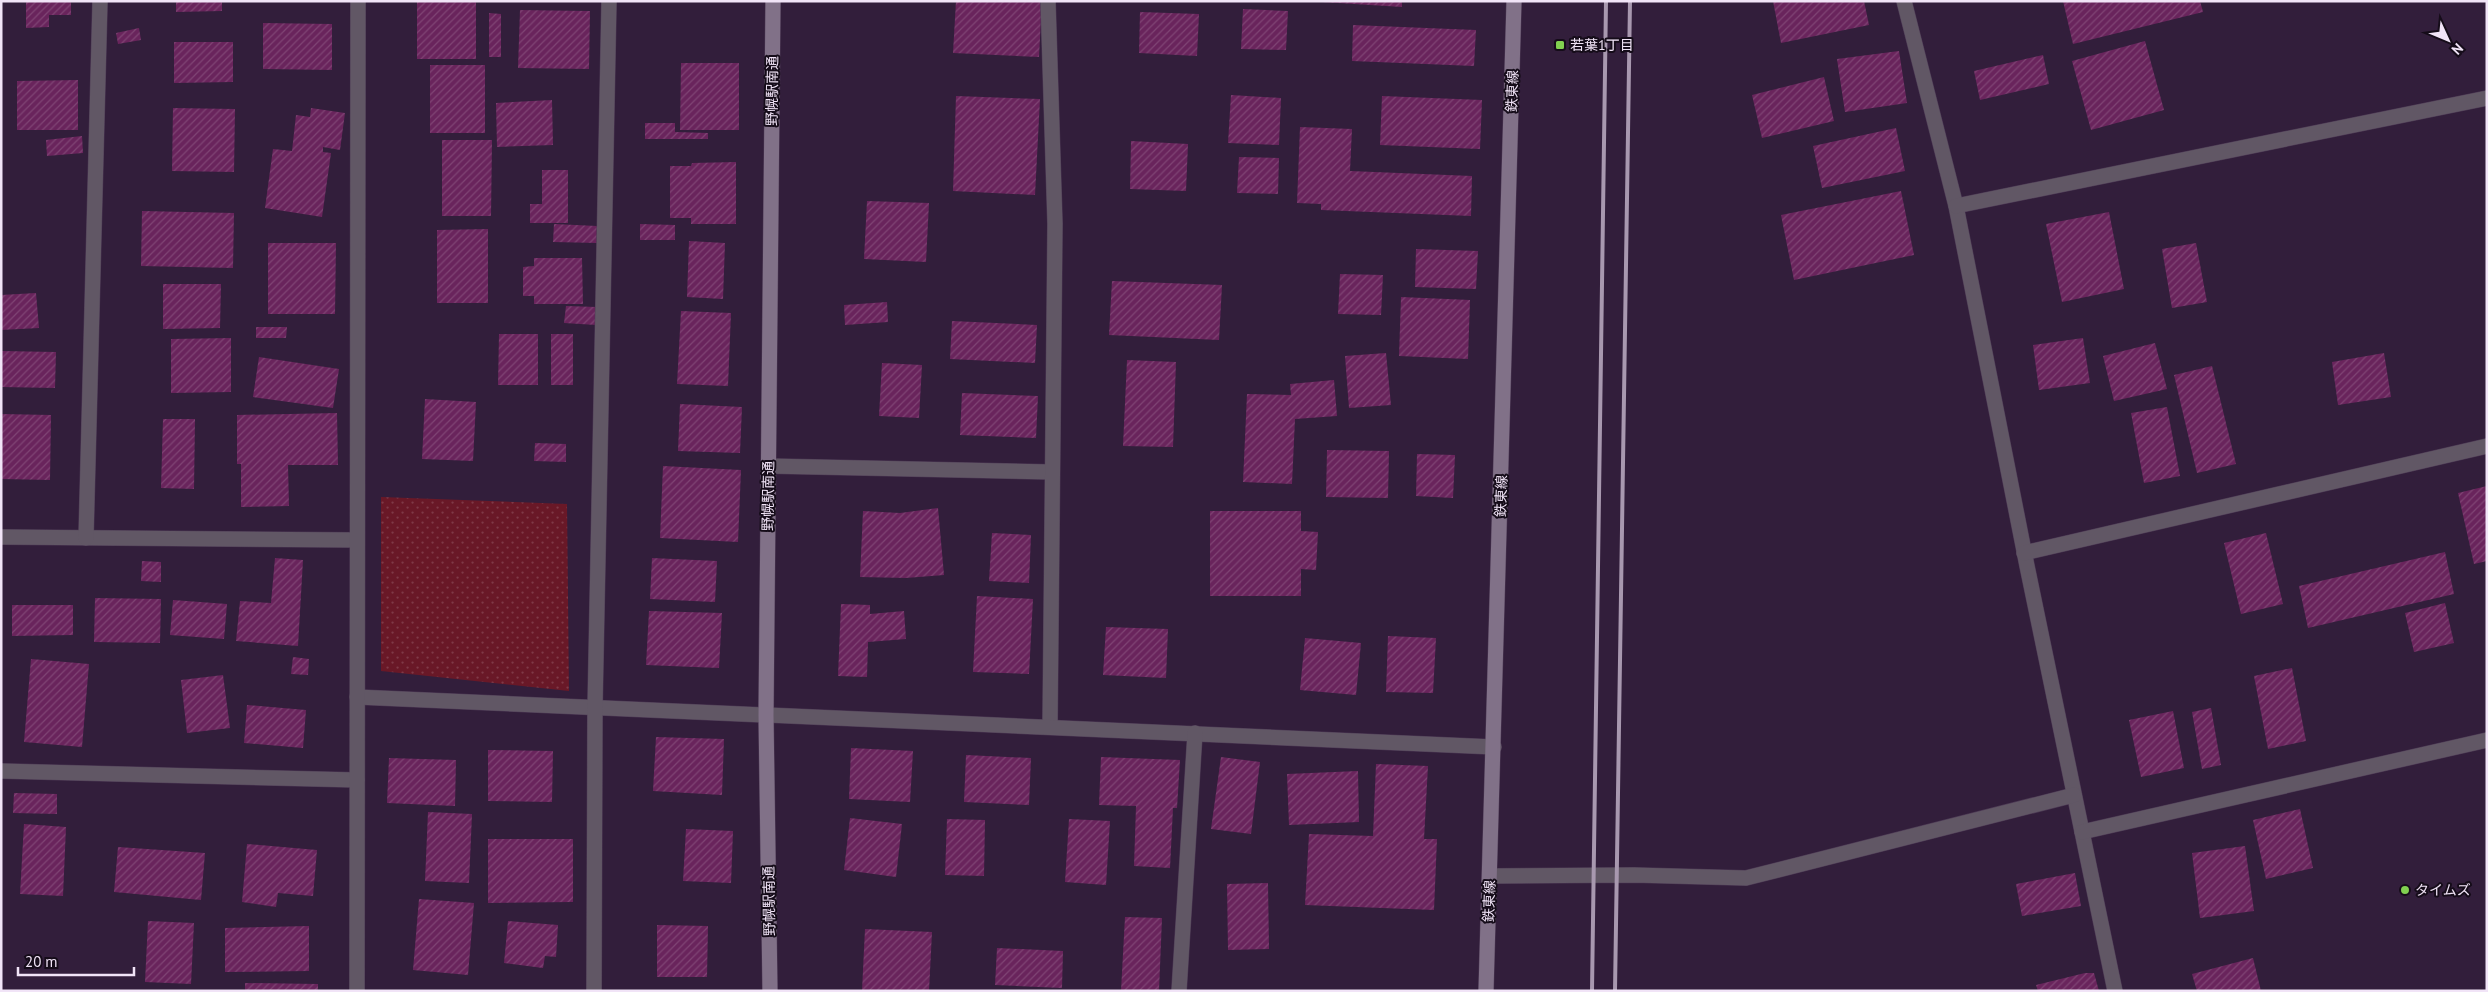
<svg xmlns="http://www.w3.org/2000/svg" width="2488" height="992" font-family="'PT Sans','Noto Sans JP',sans-serif">
<defs>
<pattern id="green-dots" width="8" height="8" patternUnits="userSpaceOnUse" patternTransform="scale(1.25)"><rect width="8" height="8" fill="#691827"/><path d="M2 2h.1M6 6h.1" fill="none" stroke="#7f3947" stroke-width="1.8" stroke-linecap="round"/></pattern>
<pattern id="building-hatch" width="6" height="6" patternUnits="userSpaceOnUse" patternTransform="scale(1.25)"><rect width="6" height="6" fill="#69245c"/><path d="M-1 1l2-2M0 6l6-6M5 7l2-2" fill="none" stroke="#7f4474"/></pattern>
</defs>
<rect width="100%" height="100%" fill="#321e3b"/>
<polygon fill="url(#green-dots)" points="381,497 567,504 569,691 381,671"/>
<g fill="url(#building-hatch)">
<polygon points="26,1 71,1 71,15 49,15 49,27 26,28"/>
<polygon points="176,1 222,1 222,11 176,12"/>
<rect x="417" y="1" width="59" height="58"/>
<polygon points="956,1 1042,1 1039,57 953,53"/>
<polygon points="1306,1 1402,1 1402,7"/>
<polygon points="1773,1 1864,1 1869,25 1781,43"/>
<polygon points="2063,1 2200,1 2203,12 2073,44"/>
<polygon points="1243,9 1288,11 1286,50 1241,49"/>
<polygon points="520,10 590,11 589,69 518,68"/>
<polygon points="1140,12 1199,14 1197,56 1139,53"/>
<polygon points="489,13 501,14 501,57 489,57"/>
<polygon points="263,23 332,24 332,70 263,69"/>
<polygon points="1353,25 1476,30 1474,66 1352,61"/>
<polygon points="139,28 141,40 118,44 116,33"/>
<polygon points="2145,41 2164,110 2091,130 2072,61"/>
<polygon points="174,42 233,42 233,82 174,83"/>
<polygon points="1899,51 1907,103 1845,112 1837,59"/>
<polygon points="2043,55 2049,84 1980,100 1974,71"/>
<polygon points="681,63 739,63 739,130 680,130"/>
<rect x="430" y="65" width="55" height="68"/>
<polygon points="1824,77 1834,121 1762,138 1752,95"/>
<polygon points="78,80 78,130 17,130 17,81"/>
<polygon points="1231,95 1281,98 1279,145 1228,143"/>
<polygon points="956,96 1040,99 1035,195 953,191"/>
<polygon points="1382,96 1482,100 1480,149 1380,145"/>
<polygon points="552,100 553,145 497,147 496,103"/>
<polygon points="173,108 235,109 234,172 172,171"/>
<polygon points="311,108 345,113 340,150 323,147 323,152 331,153 322,217 265,208 273,149 292,151 296,115 310,117"/>
<polygon points="645,123 675,123 675,132 708,133 708,139 645,139"/>
<polygon points="1300,127 1352,129 1350,171 1472,176 1471,216 1321,210 1321,204 1297,203"/>
<polygon points="1896,128 1905,171 1822,188 1813,146"/>
<polygon points="82,136 83,153 47,156 46,140"/>
<polygon points="442,140 492,140 491,216 442,216"/>
<polygon points="1131,141 1188,144 1186,191 1130,189"/>
<polygon points="1239,157 1279,158 1278,194 1237,193"/>
<polygon points="736,162 736,224 691,224 691,218 670,218 670,166 691,166 692,163"/>
<polygon points="542,170 568,170 568,223 530,223 530,204 542,204"/>
<polygon points="1901,191 1914,255 1794,280 1781,215"/>
<polygon points="867,201 929,203 926,262 864,259"/>
<polygon points="142,211 234,213 233,268 141,266"/>
<polygon points="2109,212 2124,289 2062,302 2046,224"/>
<polygon points="554,224 597,226 597,243 553,242"/>
<polygon points="640,224 675,225 675,240 640,240"/>
<polygon points="488,229 488,303 437,303 437,230"/>
<polygon points="689,241 725,243 723,299 687,297"/>
<polygon points="268,243 336,243 335,314 268,314"/>
<polygon points="2196,243 2207,302 2172,308 2162,249"/>
<polygon points="1416,249 1478,251 1476,289 1415,287"/>
<polygon points="534,258 582,258 583,304 534,304 534,296 523,296 523,267 534,266"/>
<polygon points="1340,274 1383,275 1381,315 1338,314"/>
<polygon points="1112,281 1222,285 1219,340 1109,335"/>
<polygon points="163,284 221,284 220,328 163,329"/>
<polygon points="36,293 39,328 1,330 1,295"/>
<polygon points="1401,297 1470,300 1468,359 1399,356"/>
<polygon points="887,302 888,322 845,325 844,305"/>
<polygon points="566,306 597,307 596,325 564,323"/>
<polygon points="681,311 731,313 728,386 677,384"/>
<polygon points="952,321 1037,325 1035,363 950,359"/>
<polygon points="256,327 287,327 286,338 256,338"/>
<polygon points="499,334 538,334 538,385 498,385"/>
<rect x="551" y="334" width="22" height="51"/>
<polygon points="231,338 231,392 171,393 171,339"/>
<polygon points="2083,338 2090,383 2039,390 2033,345"/>
<polygon points="2155,343 2167,389 2114,401 2103,356"/>
<polygon points="1,351 56,352 55,388 1,387"/>
<polygon points="1386,353 1391,405 1349,408 1345,356"/>
<polygon points="2384,353 2391,397 2338,405 2332,362"/>
<polygon points="259,357 339,369 333,408 253,397"/>
<polygon points="1127,360 1176,362 1173,447 1123,446"/>
<polygon points="882,363 922,365 919,418 879,416"/>
<polygon points="2212,366 2236,464 2197,473 2174,375"/>
<polygon points="1334,380 1337,416 1295,419 1292,484 1243,482 1247,394 1291,395 1290,384"/>
<polygon points="962,393 1038,396 1036,438 960,435"/>
<polygon points="425,399 476,402 473,461 422,459"/>
<polygon points="680,404 742,407 740,453 678,451"/>
<polygon points="2167,407 2180,476 2144,483 2131,413"/>
<polygon points="337,413 338,465 288,465 289,506 241,507 241,464 237,464 237,415"/>
<polygon points="1,414 51,415 50,480 1,479"/>
<polygon points="163,419 195,419 194,489 161,488"/>
<polygon points="535,443 566,444 566,462 534,461"/>
<polygon points="1327,450 1389,451 1388,498 1326,497"/>
<polygon points="1417,454 1455,455 1453,498 1416,496"/>
<polygon points="663,466 741,470 738,542 660,538"/>
<polygon points="2487,486 2487,561 2474,564 2458,493"/>
<polygon points="938,508 944,575 906,578 860,577 863,511 900,513"/>
<polygon points="1210,511 1301,511 1301,531 1318,532 1316,570 1301,569 1301,596 1210,596"/>
<polygon points="992,533 1031,535 1029,583 989,581"/>
<polygon points="2266,533 2283,604 2241,614 2224,543"/>
<polygon points="2445,552 2454,594 2308,628 2299,586"/>
<polygon points="275,558 303,560 298,646 236,641 240,601 271,603"/>
<polygon points="652,558 717,561 715,602 650,599"/>
<polygon points="142,561 161,562 161,582 141,581"/>
<polygon points="977,596 1033,599 1029,674 973,672"/>
<polygon points="95,598 161,599 160,643 94,642"/>
<polygon points="173,600 227,604 224,639 170,635"/>
<polygon points="2445,603 2454,643 2414,652 2405,613"/>
<polygon points="841,604 870,605 870,614 904,611 906,639 868,642 867,677 838,676"/>
<polygon points="12,605 73,605 73,635 12,636"/>
<polygon points="649,611 722,613 719,668 646,665"/>
<polygon points="1106,627 1168,629 1166,678 1103,675"/>
<polygon points="1388,636 1436,638 1433,693 1386,692"/>
<polygon points="1305,638 1361,643 1356,695 1300,690"/>
<polygon points="293,657 309,659 308,675 291,674"/>
<polygon points="31,659 89,664 82,747 24,742"/>
<polygon points="2292,668 2306,741 2268,749 2254,676"/>
<polygon points="223,675 230,728 187,733 181,680"/>
<polygon points="247,705 306,710 303,748 244,743"/>
<polygon points="2211,708 2221,765 2202,769 2192,712"/>
<polygon points="2173,711 2184,768 2141,777 2129,720"/>
<polygon points="656,737 724,739 722,795 653,791"/>
<polygon points="851,748 913,751 910,802 849,799"/>
<polygon points="488,750 553,751 552,802 488,801"/>
<polygon points="966,755 1031,758 1029,805 964,802"/>
<polygon points="1101,757 1180,760 1177,808 1173,808 1170,868 1134,866 1136,806 1099,805"/>
<polygon points="1221,757 1260,762 1251,834 1211,829"/>
<polygon points="389,758 456,760 455,806 387,803"/>
<polygon points="1376,764 1428,766 1424,839 1437,839 1434,910 1305,905 1309,834 1373,836"/>
<polygon points="1358,771 1359,822 1289,825 1287,774"/>
<polygon points="14,793 57,794 57,814 13,813"/>
<polygon points="2300,809 2313,868 2266,879 2253,820"/>
<polygon points="428,812 472,814 469,883 425,881"/>
<polygon points="850,818 902,824 896,877 844,870"/>
<polygon points="947,819 985,820 984,876 945,875"/>
<polygon points="1069,819 1110,821 1106,885 1065,882"/>
<polygon points="24,824 66,827 63,896 20,894"/>
<polygon points="686,829 733,831 731,883 683,881"/>
<polygon points="488,839 573,839 573,902 488,903"/>
<polygon points="247,844 317,850 313,896 278,893 276,907 242,902"/>
<polygon points="2245,846 2254,911 2200,918 2192,853"/>
<polygon points="118,847 205,853 201,900 114,892"/>
<polygon points="2075,873 2081,906 2022,916 2016,884"/>
<polygon points="1268,883 1269,949 1228,950 1227,884"/>
<polygon points="419,899 474,903 468,975 413,970"/>
<polygon points="1125,917 1162,918 1159,991 1121,991"/>
<polygon points="148,921 194,923 191,984 145,982"/>
<polygon points="508,921 558,925 556,957 545,956 543,968 504,963"/>
<polygon points="657,925 708,926 707,977 657,977"/>
<polygon points="309,926 309,971 225,972 225,928"/>
<polygon points="865,929 932,932 929,991 862,991"/>
<polygon points="997,948 1063,951 1062,988 995,985"/>
<polygon points="2253,958 2261,991 2197,991 2192,974"/>
<polygon points="2085,973 2094,973 2099,991 2038,991 2036,985"/>
<polygon points="245,983 318,984 318,991 245,991"/>
</g>
<g fill="none" stroke-linecap="round" stroke-linejoin="round">
<g stroke="#4d3a55" stroke-width="16">
<polyline id="lane" points="768,466 1052,472"/>
</g>
<g stroke="#4d3a55" stroke-width="16">
<g id="street">
<polyline points="1048,1 1055,224 1050,727"/>
<polyline points="1904,1 1956,206 2027,566 2115,991"/>
<polyline points="1956,206 2487,98"/>
<polyline points="1,537 357,540"/>
<polyline points="86,538 100,1"/>
<polyline points="2024,553 2487,446"/>
<polyline points="357,697 1494,747"/>
<polyline points="1,771 357,780"/>
<polyline points="2082,832 2487,740"/>
<polyline points="1490,876 1634,875 1746,878 2074,795"/>
<polyline points="357,991 358,1"/>
<polyline points="594,991 595,708 609,1"/>
<polyline points="1179,991 1195,733"/>
</g>
</g>
<g stroke="#4d3a55" stroke-width="16">
<g id="secondary">
<polyline points="770,991 766,715 773,1"/>
<polyline points="1486,991 1514,1"/>
</g>
</g>
<use href="#lane" stroke="#615765" stroke-width="15"/>
<use href="#street" stroke="#615765" stroke-width="15"/>
<use href="#secondary" stroke="#817188" stroke-width="15"/>
<g stroke="#a898af" stroke-width="4">
<polyline points="1592,991 1606,1"/>
<polyline points="1615,991 1630,1"/>
</g>
</g>
<g fill="#81d050" stroke="#150c19" stroke-width="2">
<rect x="1555" y="40" width="10" height="10" rx="2.5"/>
<circle cx="2405" cy="890" r="5"/>
</g>
<g text-anchor="middle" stroke-width="4" stroke-linejoin="round" paint-order="stroke">
<g font-size="14" fill="#f1e4f7" stroke="#150c19" text-anchor="start">
<text x="1570" y="50">若葉1丁目</text>
<text x="2415" y="895">タイムズ</text>
</g>
<g font-size="14" fill="#f1e4f7" stroke="#150c19">
<text transform="translate(772 91) rotate(-89)" y="5">野幌駅南通</text>
<text transform="translate(1512 91) rotate(-88)" y="5">鉄東線</text>
<text transform="translate(768 496) rotate(-89)" y="5">野幌駅南通</text>
<text transform="translate(1501 496) rotate(-88)" y="5">鉄東線</text>
<text transform="translate(769 901) rotate(-91)" y="5">野幌駅南通</text>
<text transform="translate(1489 901) rotate(-88)" y="5">鉄東線</text>
</g>
</g>
<rect width="2488" height="992" fill="none" stroke="#f1e4f7" stroke-width="5"/>
<g transform="translate(2448 40) rotate(134)" stroke="#150c19" stroke-width="4" paint-order="stroke">
<path d="M0-4L9 19L0 12L-9 19Z" fill="#f1e4f7"/>
<text y="-8" font-size="14" font-weight="bold" text-anchor="middle" fill="#f1e4f7">N</text>
</g>
<path d="M18 967v8h116v-8" fill="none" stroke="#f1e4f7" stroke-width="2.5"/>
<text x="25" y="967" font-size="15" fill="#f1e4f7" stroke="#150c19" stroke-width="4" paint-order="stroke">20 m</text>
</svg>
